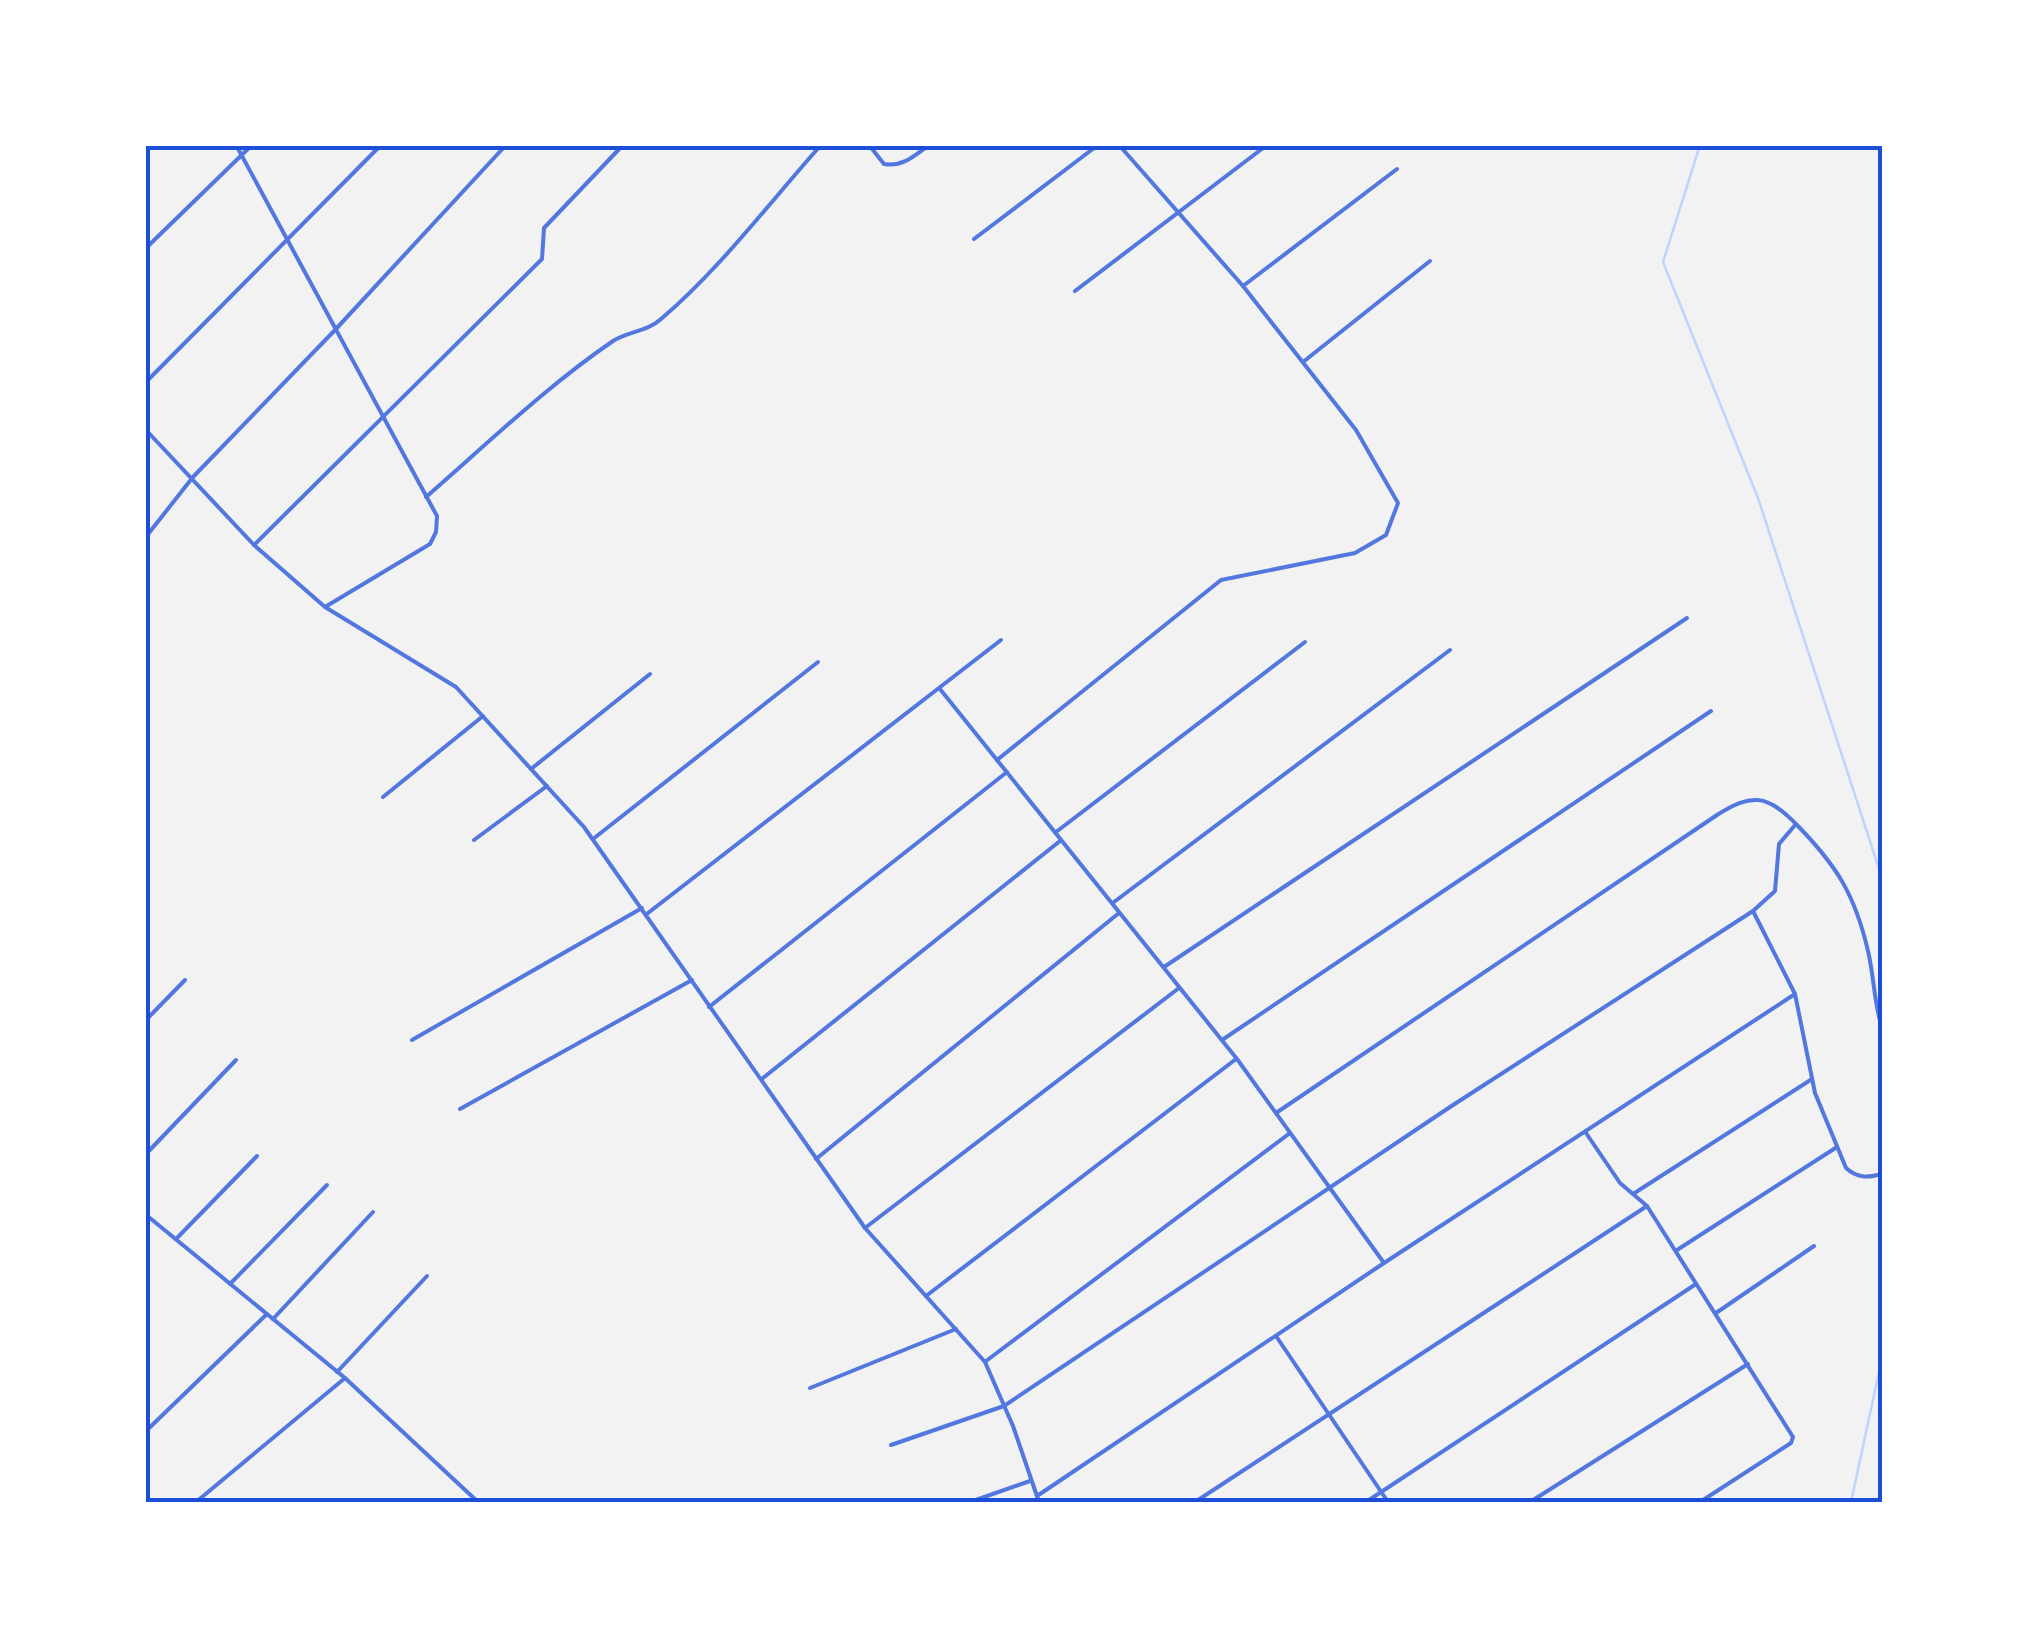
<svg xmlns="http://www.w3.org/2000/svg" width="2027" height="1647" font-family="'Libre Baskerville',serif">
<rect width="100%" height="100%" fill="#f2f2f2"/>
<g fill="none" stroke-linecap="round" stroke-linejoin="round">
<g stroke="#bfd3fe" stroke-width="2.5">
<polyline points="1700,145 1663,262 1758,498 1882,878"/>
<polyline points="1851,1502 1882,1358"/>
</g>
<g stroke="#5277de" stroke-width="4">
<polyline points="236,145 437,516 436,532 430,544 325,607"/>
<path d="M869,145L884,164C903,167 914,156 929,145"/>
<polyline points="974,239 1098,145"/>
<polyline points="145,249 252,145"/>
<polyline points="1243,286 1397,169"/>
<polyline points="1075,291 1267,145"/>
<polyline points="1303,362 1430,261"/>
<polyline points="145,383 381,145"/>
<polyline points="145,429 254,545 325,607 456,687 584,827 865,1228 985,1362 1013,1426 1039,1502"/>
<path d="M426,497C487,444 547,386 613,341C628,331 647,332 661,319C719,270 770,202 821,145"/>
<polyline points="145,538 193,477 335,330 506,145"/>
<polyline points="254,545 542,259 544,228 623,145"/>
<polyline points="940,689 1237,1059 1384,1263"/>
<polyline points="997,760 1221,580 1355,553 1386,535 1398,503 1356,430 1243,286 1119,145"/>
<polyline points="531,769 650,674"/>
<polyline points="383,797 483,716"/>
<polyline points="1056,832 1305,642"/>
<polyline points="593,839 818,662"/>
<polyline points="474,840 547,786"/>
<polyline points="1114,902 1450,650"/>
<path d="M1753,911L1795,994L1815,1093L1846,1168C1857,1178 1867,1178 1882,1174"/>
<polyline points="648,913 1001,640"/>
<polyline points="1164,967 1687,618"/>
<polyline points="709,1007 1007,772"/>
<polyline points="145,1021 185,980"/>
<polyline points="412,1040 642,908"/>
<polyline points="1222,1040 1711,711"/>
<polyline points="763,1078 1060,841"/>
<polyline points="460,1109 692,980"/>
<path d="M1276,1113L1717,815C1752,793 1767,794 1797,825C1837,866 1855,895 1868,951C1874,976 1874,1003 1882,1028"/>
<polyline points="1586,1133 1620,1183 1647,1206 1793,1437 1791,1443 1700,1502"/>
<polyline points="145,1155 236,1060"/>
<polyline points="816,1159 1119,913"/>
<polyline points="1633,1194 1812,1079"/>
<polyline points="145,1214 345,1378 478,1502"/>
<polyline points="865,1228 1179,988"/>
<polyline points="177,1238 257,1156"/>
<polyline points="1677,1250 1837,1147"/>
<polyline points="230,1284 327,1185"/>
<polyline points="926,1296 1236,1059"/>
<polyline points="1716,1313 1814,1246"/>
<polyline points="273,1319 373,1212"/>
<polyline points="1276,1336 1388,1502"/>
<polyline points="986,1361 1290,1133"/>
<polyline points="337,1372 427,1276"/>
<polyline points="810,1388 956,1329"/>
<polyline points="145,1432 267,1314"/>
<polyline points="891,1445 1004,1406 1450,1107 1753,911 1775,891 1779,844 1796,824"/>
<polyline points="1037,1496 1384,1263 1795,994"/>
<polyline points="196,1502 345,1378"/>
<polyline points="970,1502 1030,1481"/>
<polyline points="1195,1502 1647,1206"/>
<polyline points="1366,1502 1696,1284"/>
<polyline points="1530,1502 1748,1364"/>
</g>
</g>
<rect width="2027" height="1647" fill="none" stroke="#ffffff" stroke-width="295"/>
<rect x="148" y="148" width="1732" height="1352" fill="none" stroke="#1d4ed8" stroke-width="4"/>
</svg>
